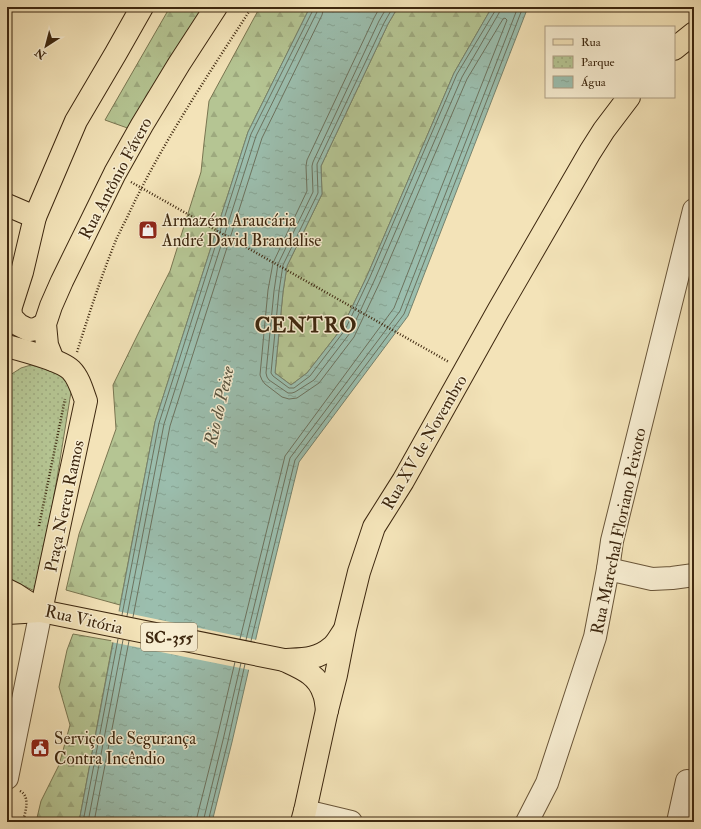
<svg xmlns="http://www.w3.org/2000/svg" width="701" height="829" font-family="'IM FELL Double Pica',serif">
<defs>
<pattern id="forest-firs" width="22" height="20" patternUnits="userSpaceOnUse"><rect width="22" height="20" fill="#b5c593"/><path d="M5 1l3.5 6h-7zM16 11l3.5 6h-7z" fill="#9da97e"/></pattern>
<pattern id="park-dots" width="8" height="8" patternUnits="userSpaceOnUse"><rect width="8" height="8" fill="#b5c593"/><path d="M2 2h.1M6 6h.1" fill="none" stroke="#9da97e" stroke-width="1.8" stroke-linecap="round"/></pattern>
<pattern id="water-ripples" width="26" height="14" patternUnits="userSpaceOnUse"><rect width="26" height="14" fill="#9bbeae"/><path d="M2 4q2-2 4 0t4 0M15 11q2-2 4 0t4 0" fill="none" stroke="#86a394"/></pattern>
</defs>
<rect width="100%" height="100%" fill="#f3e3b8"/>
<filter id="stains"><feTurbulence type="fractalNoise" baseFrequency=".005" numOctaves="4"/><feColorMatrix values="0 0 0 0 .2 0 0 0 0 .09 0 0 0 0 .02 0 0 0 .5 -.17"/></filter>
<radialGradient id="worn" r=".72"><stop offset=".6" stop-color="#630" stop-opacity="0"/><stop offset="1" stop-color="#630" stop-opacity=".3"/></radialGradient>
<g fill="url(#forest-firs)" stroke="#797651">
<polygon points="170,7 208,7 133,130 105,120"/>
<polygon points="260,7 310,7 248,132 155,422 120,605 66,590 79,534 116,429 113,385 137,336 170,271 201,172 204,143 209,101"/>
<polygon points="398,7 492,7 454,73 367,276 342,328 307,373 291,385 275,373 283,292 287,266 322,194 321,166 388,24"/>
<polygon points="73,634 113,641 79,822 36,822 41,801 59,765 70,725 59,687 67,650"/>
</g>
<polygon fill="url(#park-dots)" stroke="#797651" points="31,365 55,371 67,375 71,392 59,466 45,551 39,593 7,578 7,377 21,368"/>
<polygon fill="url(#water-ripples)" stroke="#75826e" points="310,7 398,7 388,24 321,166 322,194 287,266 283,292 275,373 291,385 307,373 342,328 367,276 454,73 492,7 528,7 408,316 299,462 259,625 232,742 212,822 79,822 155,422 248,132"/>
<polygon fill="#f3e3b8" points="117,611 257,640 250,670 111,642"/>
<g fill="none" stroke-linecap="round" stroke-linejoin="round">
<g stroke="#6c725e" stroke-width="1">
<polyline points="387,7 379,21 313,162 312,166 313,192 278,264 274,291 266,373 267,377 269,380 288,393 292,393 295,392 314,380 350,333 375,279 462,77 499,13 501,7"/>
<polyline points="393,7 384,23 317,164 318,193 283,265 279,291 271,373 273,376 289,388 294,388 310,376 345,330 370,277 457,74 495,11 496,7"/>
<polyline points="122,615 159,423 251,134 313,10 313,7"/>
<polyline points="127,616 164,424 256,136 317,12 318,7"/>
<polyline points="133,617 170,426 262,138 322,15 324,7"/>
<polyline points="240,639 285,456 394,308 507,20 505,18 503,19 467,79 380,282 354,337 319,383 297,398 289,399 282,397 265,384 262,380 260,375 268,290 273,263 307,191 306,166 307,160 374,18 380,7"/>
<polyline points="246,640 290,458 400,311 518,7"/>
<polyline points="251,641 295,460 404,314 523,7"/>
<polyline points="83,822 118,639"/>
<polyline points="88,822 123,640"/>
<polyline points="94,822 129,641"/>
<polyline points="197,822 197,817 217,738 235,662"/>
<polyline points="203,822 223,740 241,663"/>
<polyline points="208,822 228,741 245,664"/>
</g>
<g stroke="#6a5639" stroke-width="24">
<g id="minor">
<polyline points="608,569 652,579 672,578 694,575"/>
<polyline points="7,778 41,611"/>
<polyline points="305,811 351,822"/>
<polyline points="527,822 547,783 595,637 608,569 612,541 694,210"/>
<polyline points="678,822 687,781"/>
</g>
</g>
<g stroke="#3d270f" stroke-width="24">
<g id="major">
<polyline points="674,49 694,33"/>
<polyline points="7,205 35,217"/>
<polyline points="10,310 12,318 19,325 29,330 36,329 45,324"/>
<polyline points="7,319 22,272 35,217 76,121 116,53 142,7"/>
<path d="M7,346C22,350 61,360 71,370C79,378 82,390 86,401L41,611"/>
<polyline points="53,360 47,345 45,324 51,306 62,281 115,173 142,125 179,64 216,7"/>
<path d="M7,590L15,594L41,611L284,660C303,659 317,660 332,647C337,643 340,636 344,631"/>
<polyline points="7,613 41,611"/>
<path d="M284,660C301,668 318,674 324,694C326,699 326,704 327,710"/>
<polyline points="302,822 305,811 327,710 336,675 345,629 359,572 374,527 403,481 498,311 590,152 604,130 629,97"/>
</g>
</g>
<g stroke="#3d270f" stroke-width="2.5" stroke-dasharray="1 2" stroke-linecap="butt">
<polyline points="131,182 449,362"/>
<path d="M77,352C89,314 101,277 116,240C121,229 127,218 132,207C166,137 210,72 252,7"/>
<polyline points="39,526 65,399"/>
<path d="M20,791C31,797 25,812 23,822"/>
</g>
<use href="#minor" stroke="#f7edd1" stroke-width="22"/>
<use href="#major" stroke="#f3e3b8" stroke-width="22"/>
</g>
<defs>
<g id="shop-square" transform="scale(1)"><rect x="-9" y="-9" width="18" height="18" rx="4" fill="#8f2418" stroke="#f7edd1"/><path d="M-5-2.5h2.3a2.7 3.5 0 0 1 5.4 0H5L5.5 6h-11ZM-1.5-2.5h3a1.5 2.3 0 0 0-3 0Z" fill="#fff"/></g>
<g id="civic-square" transform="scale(1)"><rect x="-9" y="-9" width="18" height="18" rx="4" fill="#8f2418" stroke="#f7edd1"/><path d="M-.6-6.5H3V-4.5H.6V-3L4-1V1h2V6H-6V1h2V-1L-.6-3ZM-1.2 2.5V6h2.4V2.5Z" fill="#fff"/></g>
</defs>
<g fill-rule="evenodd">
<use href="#shop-square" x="148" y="230"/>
<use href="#civic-square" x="40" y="748"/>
</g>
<g text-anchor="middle" stroke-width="3" stroke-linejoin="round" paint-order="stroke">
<rect fill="#f7edd1" stroke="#756249" stroke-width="1" x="141" y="623" width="56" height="28" rx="3"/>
<g font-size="16" font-weight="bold" fill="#3d270f">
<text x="169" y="643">SC-355</text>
</g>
<g font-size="17" fill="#3d270f" stroke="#f7edd1">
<text transform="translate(115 178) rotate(-62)" y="6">Rua Antônio Fávero</text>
<text transform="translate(424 442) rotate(-60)" y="6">Rua XV de Novembro</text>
<text transform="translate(64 506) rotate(-78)" y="6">Praça Nereu Ramos</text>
<text transform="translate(618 531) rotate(-78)" y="6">Rua Marechal Floriano Peixoto</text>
<text transform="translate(84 619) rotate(13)" y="6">Rua Vitória</text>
</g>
<g font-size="17" fill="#3d270f" stroke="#f7edd1" text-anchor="start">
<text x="162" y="226">Armazém Araucária<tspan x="162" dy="20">André David Brandalise</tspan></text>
<text x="54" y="744">Serviço de Segurança<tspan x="54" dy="20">Contra Incêndio</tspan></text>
</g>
<g font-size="18" font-style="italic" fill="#59543f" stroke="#f7edd1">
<text transform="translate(219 406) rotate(-77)" y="6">Rio do Peixe</text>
</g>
<g font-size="21" font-weight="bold" letter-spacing="1" fill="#3d270f" stroke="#f7edd1">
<text x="306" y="332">CENTRO</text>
</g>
</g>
<rect width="701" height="829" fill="none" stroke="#f3e3b8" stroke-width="24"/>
<rect x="8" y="8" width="685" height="813" fill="none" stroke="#3d270f" stroke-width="2"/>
<rect x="12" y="12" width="677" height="805" fill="none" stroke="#3d270f"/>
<rect x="545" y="26" width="130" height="72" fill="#f7edd1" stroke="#ad9e83"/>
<rect x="553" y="39" width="20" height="6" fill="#f3e3b8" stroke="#ad9e83"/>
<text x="581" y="46" font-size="12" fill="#3d270f">Rua</text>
<rect x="553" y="56" width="20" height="12" fill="url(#park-dots)" stroke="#ad9e83"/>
<text x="581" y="66" font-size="12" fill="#3d270f">Parque</text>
<rect x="553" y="76" width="20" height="12" fill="url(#water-ripples)" stroke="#ad9e83"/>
<text x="581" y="86" font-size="12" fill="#3d270f">Água</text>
<g transform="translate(46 46) rotate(216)" stroke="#f7edd1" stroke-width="3" paint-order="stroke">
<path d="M0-3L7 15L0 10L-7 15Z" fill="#3d270f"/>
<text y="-6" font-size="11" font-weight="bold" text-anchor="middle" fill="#3d270f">N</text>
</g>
<rect width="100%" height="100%" filter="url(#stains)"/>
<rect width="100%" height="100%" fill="url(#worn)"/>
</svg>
